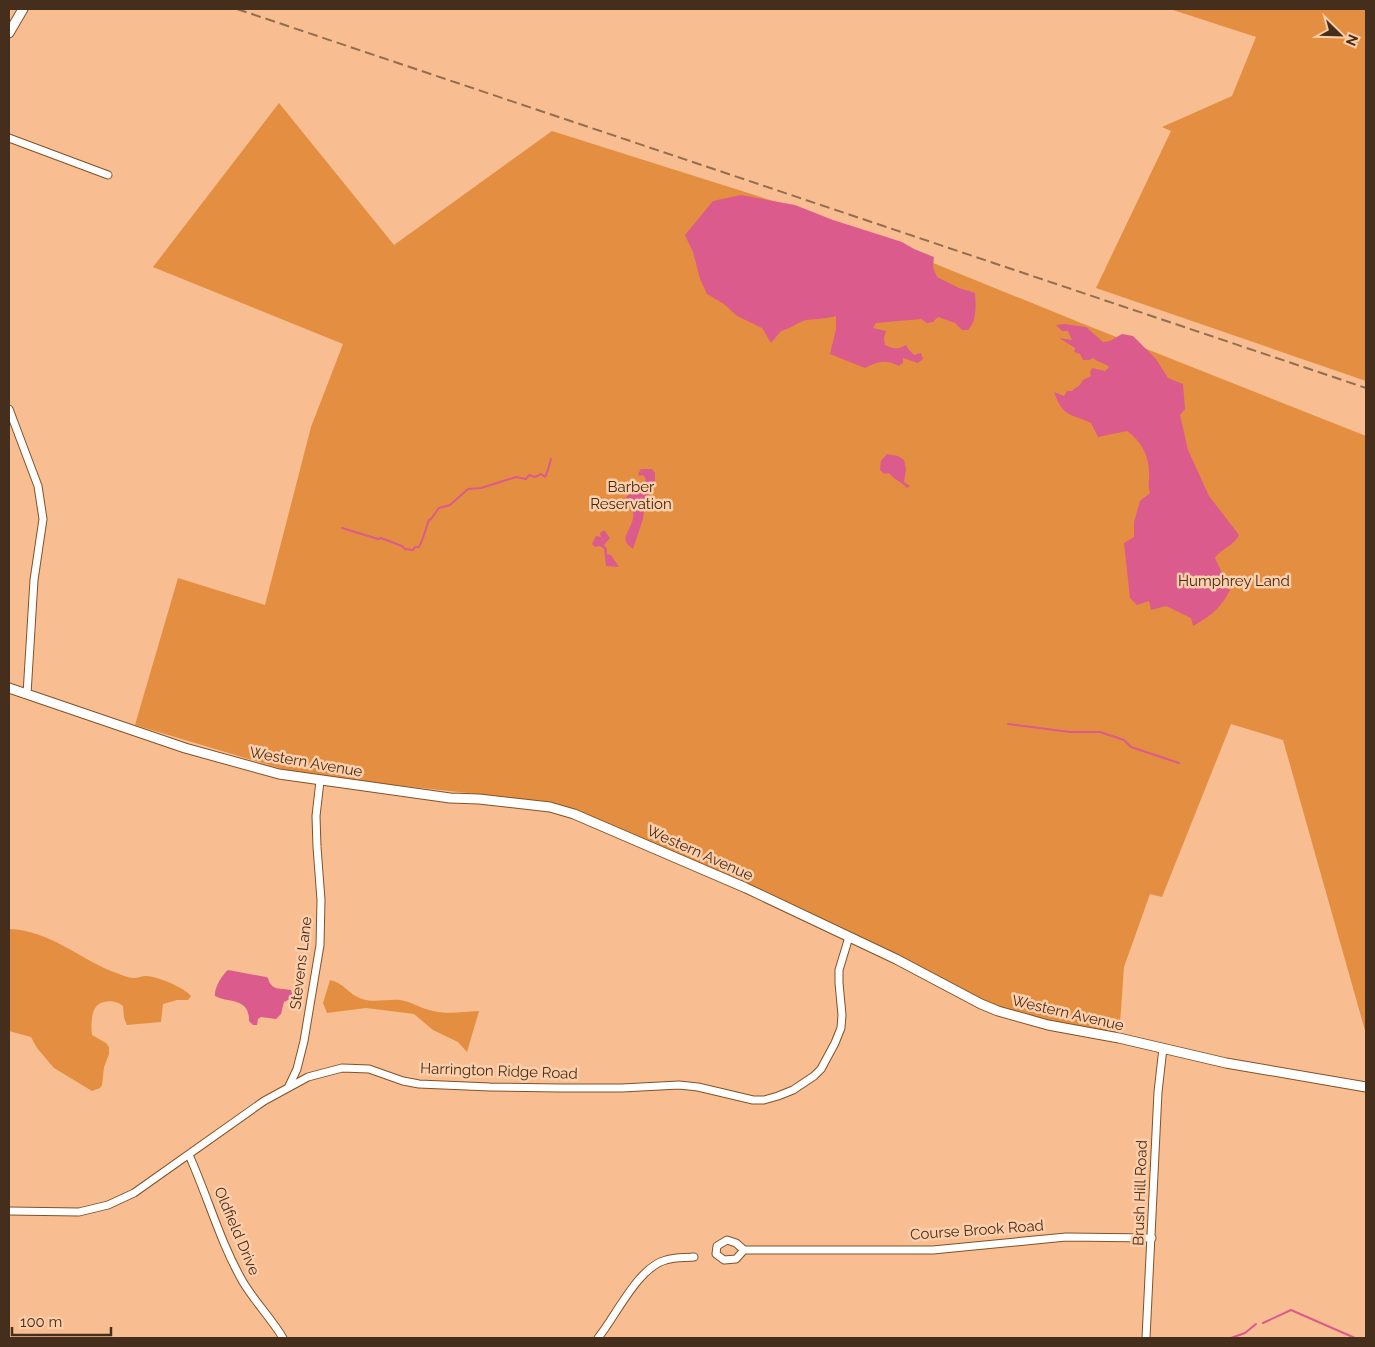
<svg xmlns="http://www.w3.org/2000/svg" width="1375" height="1347" font-family="Raleway,sans-serif">
<rect width="100%" height="100%" fill="#f8be91"/>
<g fill="#e48e41">
<polygon points="1170,9 1366,9 1366,381 1096,288 1171,131 1162,127 1232,96 1256,37"/>
<polygon points="279,103 394,245 552,131 805,211 1081,323 1366,436 1366,1034 1283,740 1231,724 1162,897 1150,894 1124,967 1119,1038 998,1011 896,959 574,814 505,797 366,782 289,771 135,725 178,578 265,605 311,427 343,344 153,267"/>
<path d="M9,929C51,930 81,961 119,974C124,976 130,978 134,978C138,978 142,976 146,976C157,976 185,988 191,996L188,1000H177L163,1004L161,1022L127,1025L124,1018L123,1006C115,999 99,999 94,1010C91,1018 91,1027 92,1035L106,1043L109,1047V1054L104,1067L102,1085L100,1088L92,1091L54,1068L37,1048L31,1037L9,1031Z"/>
<path d="M330,980C343,982 349,995 362,999C374,1003 387,999 400,1000C410,1001 420,1008 429,1010C446,1015 462,1012 479,1011L467,1052L458,1042L433,1030L414,1014L366,1008L327,1013L323,1003Z"/>
</g>
<g fill="#db5b8c">
<path d="M741,195L795,205L833,220L902,242L914,249L934,257L933,267L937,277L959,288L975,293C976,305 977,321 968,330H962L955,323L938,317L933,322L927,323L921,319L876,323L873,328L886,331L884,338L885,345C894,349 898,350 906,345L909,350L914,355L921,353L923,359L918,363L903,358V363L899,366C887,359 877,361 865,368L830,354L836,329V316C823,320 812,318 803,321C795,324 790,329 781,331L771,343L762,328L737,316L724,304L707,294L700,279L693,252L685,235L713,201Z"/>
<path d="M1064,324L1086,327L1103,342L1110,341L1122,334L1133,336L1156,359L1168,378L1183,384L1185,409L1180,415L1188,450L1209,496L1239,535C1233,547 1223,547 1215,558L1230,590C1220,609 1212,615 1193,626L1191,618L1166,606L1151,610L1149,601L1137,605L1130,598L1124,543L1134,537V522L1140,501L1150,493C1147,483 1150,481 1149,473C1149,455 1141,441 1127,431L1098,437L1091,423C1069,413 1063,417 1054,392L1064,396L1067,391H1072L1075,388L1079,386L1083,380L1091,376L1090,372L1092,368L1105,371L1109,367C1104,362 1098,363 1093,358L1089,360H1083L1080,354L1074,352L1075,348L1059,338L1072,340L1068,331H1062L1056,325Z"/>
<path d="M887,454L898,456L904,460L906,470L904,482L910,486L907,488C901,481 894,480 889,473L884,474L880,470L881,461Z"/>
<path d="M641,469H652L655,473V481L645,502L643,519L633,549L627,544L625,538C632,521 640,514 624,499L634,490L633,485L635,482L639,487L646,479L643,475L640,476L638,474Z"/>
<polygon points="604,530 610,538 604,545 607,549 607,554 611,555 619,567 606,566 604,549 600,546 595,547 592,544 596,536 601,537 600,533"/>
<path d="M228,970L266,977L268,978C271,991 281,988 291,990L292,994L290,999L284,1002L281,1014L276,1019L261,1017L258,1019L257,1025H253L249,1021C250,997 227,1003 215,996C214,988 222,975 228,970Z"/>
</g>
<g fill="none" stroke-linecap="round" stroke-linejoin="round">
<g stroke="#db5b8c" stroke-width="2">
<path d="M342,528L378,539L381,538L402,546L405,549L413,550L415,547H419C424,538 425,530 429,520L431,519L439,508L450,505L468,489L481,488L516,477L526,479L529,475L535,477L541,474L545,477L548,470L551,459"/>
<polyline points="1008,724 1070,732 1100,732 1124,740 1131,747 1179,763"/>
<polyline points="1263,1323 1291,1310 1355,1338"/>
<polyline points="1231,1338 1245,1333 1256,1324"/>
</g>
<g stroke="#835125" stroke-width="9">
<g id="minor">
<polyline points="9,138 108,175"/>
<polyline points="9,409 38,486 43,519 34,580 27,694"/>
<polyline points="289,1086 297,1069 304,1041 320,945 321,900 317,847 316,816 320,781"/>
<path d="M189,1155C208,1197 220,1242 243,1282C255,1302 271,1318 283,1338"/>
<polyline points="9,1211 79,1212 108,1205 134,1193 264,1101 308,1077 342,1068 369,1069 403,1081 419,1084 490,1087 560,1088 622,1088 679,1085 698,1087 753,1100 764,1100 778,1096 793,1090 814,1076 821,1069 835,1043 841,1028 842,1015 839,983 839,970 849,937"/>
<polyline points="744,1250 736,1259 724,1260 716,1254 717,1246 727,1240 736,1243 744,1250 933,1250 1066,1237 1152,1238"/>
<path d="M598,1338C616,1316 638,1267 666,1260C675,1257 685,1258 694,1257"/>
<polyline points="1146,1338 1158,1092 1163,1048"/>
</g>
</g>
<g stroke="#835125" stroke-width="11">
<g id="tertiary">
<polyline points="9,33 23,9"/>
<polyline points="9,688 185,748 279,774 450,798 479,799 550,807 574,814 746,888 896,959 981,1004 998,1011 1048,1025 1119,1038 1226,1063 1366,1087"/>
</g>
</g>
<use href="#minor" stroke="#fff" stroke-width="7"/>
<use href="#tertiary" stroke="#fff" stroke-width="9"/>
<polyline stroke="#936d4f" stroke-width="2" stroke-dasharray="10 5" stroke-linecap="butt" points="237,9 1366,388"/>
</g>
<g text-anchor="middle" stroke-width="5" stroke-linejoin="round" paint-order="stroke">
<g font-size="15" fill="#3d2a1a" stroke="#fdceaa">
<text x="631" y="492">Barber<tspan x="631" dy="17">Reservation</tspan></text>
<text x="1234" y="586">Humphrey Land</text>
</g>
<g font-size="15" fill="#452e1c" stroke="#fdceaa">
<text transform="translate(306 762) rotate(10)" y="5">Western Avenue</text>
<text transform="translate(700 853) rotate(24)" y="5">Western Avenue</text>
<text transform="translate(301 963) rotate(-83)" y="5">Stevens Lane</text>
<text transform="translate(1068 1013) rotate(13)" y="5">Western Avenue</text>
<text transform="translate(499 1071) rotate(2)" y="5">Harrington Ridge Road</text>
<text transform="translate(1140 1193) rotate(-88)" y="5">Brush Hill Road</text>
<text transform="translate(977 1230) rotate(-4)" y="5">Course Brook Road</text>
<text transform="translate(237 1231) rotate(67)" y="5">Oldfield Drive</text>
</g>
</g>
<rect width="1375" height="1347" fill="none" stroke="#452e1c" stroke-width="20"/>
<g transform="translate(1340 35) rotate(113)" stroke="#fdceaa" stroke-width="4" paint-order="stroke">
<path d="M0-4L9 19L0 12L-9 19Z" fill="#452e1c"/>
<text y="-8" font-size="14" font-weight="bold" text-anchor="middle" fill="#452e1c">N</text>
</g>
<path d="M12 1327v8h99v-8" fill="none" stroke="#452e1c" stroke-width="2.5"/>
<text x="20" y="1327" font-size="15" fill="#452e1c" stroke="#fdceaa" stroke-width="4" paint-order="stroke">100 m</text>
</svg>
